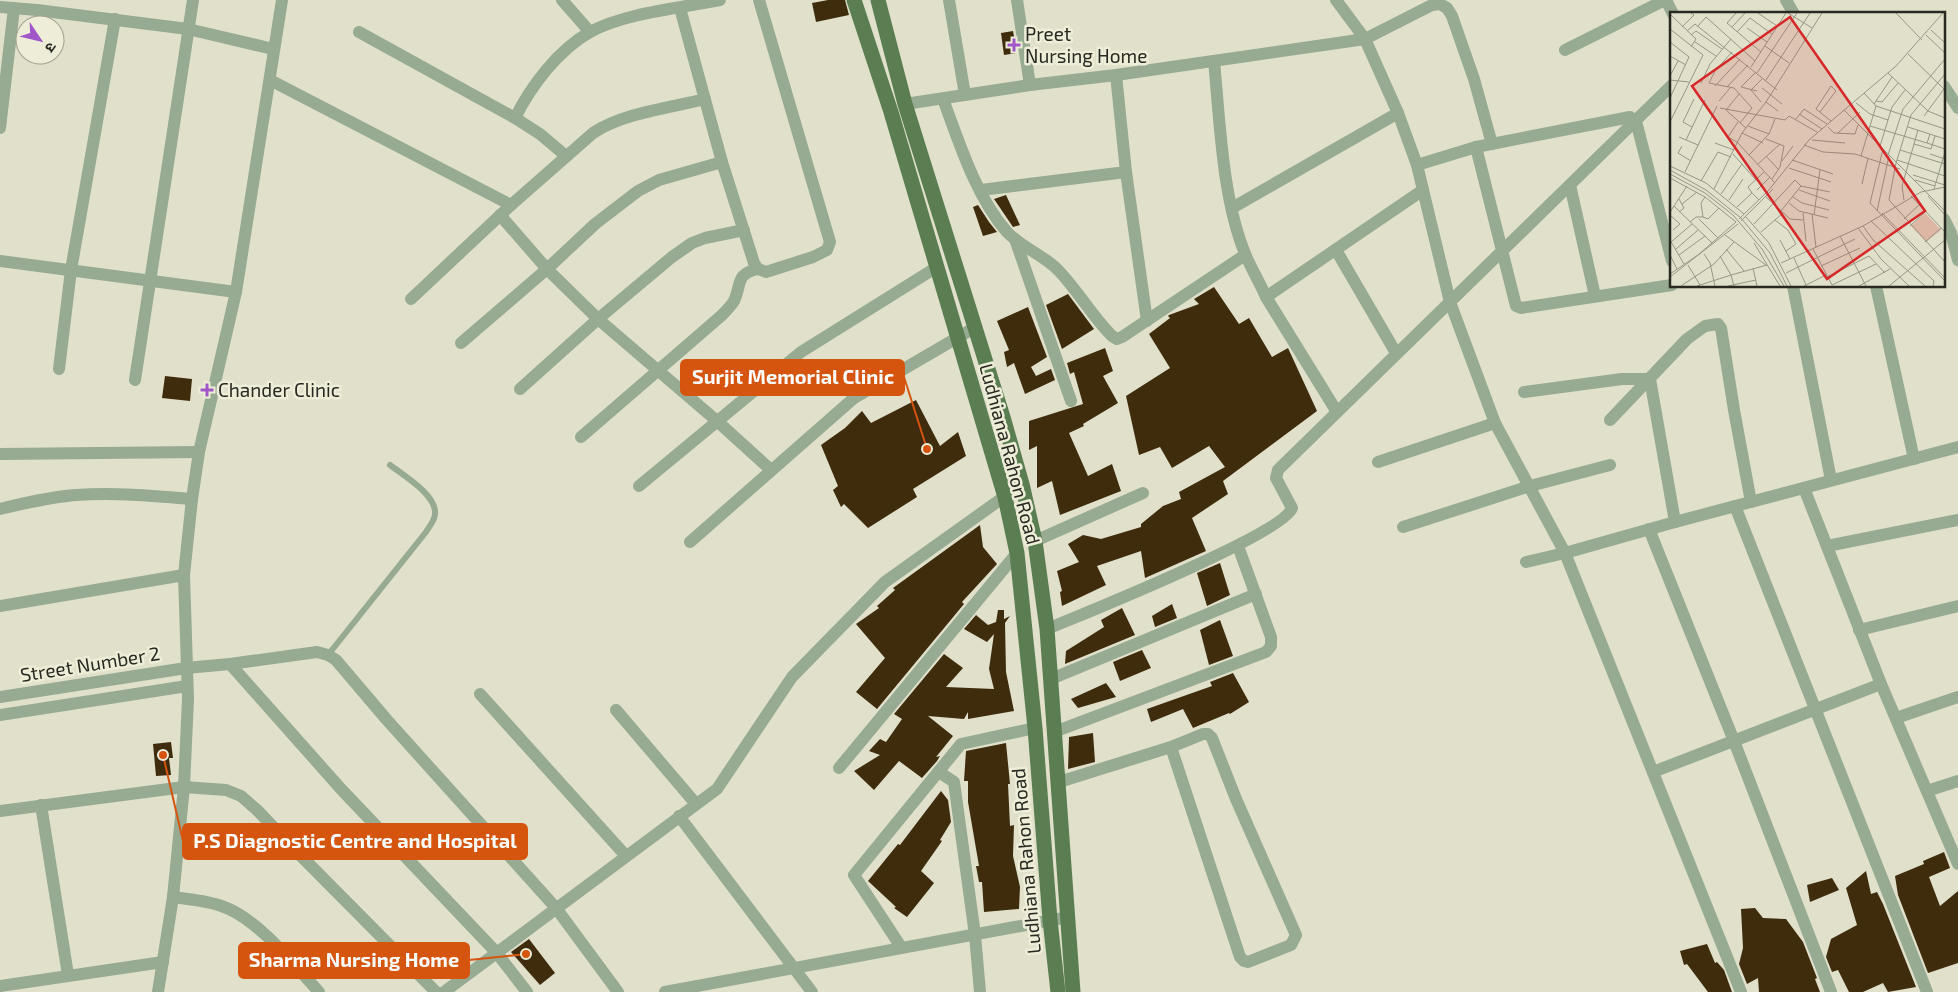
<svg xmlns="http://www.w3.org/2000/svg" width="1958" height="992" font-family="'Exo 2','Noto Sans Devanagari',sans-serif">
<rect width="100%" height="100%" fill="#e0e0cb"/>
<g fill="#3f2c0d">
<polygon points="828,0 845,0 849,15 816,22 812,3"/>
<polygon points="1013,31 1017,53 1004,55 1001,33"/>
<polygon points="1006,195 1020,225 1013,227 994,199"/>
<polygon points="978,205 989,222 997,232 983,236 973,207"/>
<polygon points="1214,287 1239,324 1249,318 1272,357 1288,348 1317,411 1223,481 1228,494 1192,518 1206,551 1145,578 1141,551 1097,566 1106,585 1062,606 1060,592 1062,591 1057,571 1079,562 1068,544 1083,535 1101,539 1141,527 1141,524 1163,506 1181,499 1179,492 1225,467 1209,446 1172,468 1160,447 1139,455 1126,396 1170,368 1149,334 1170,318 1168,316 1169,315 1199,304 1194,299"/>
<polygon points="1068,294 1094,329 1062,349 1046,305"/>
<polygon points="1028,307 1047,357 1031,367 1036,376 1051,369 1055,380 1025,394 1014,363 1007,367 1004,352 1009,350 997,321"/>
<polygon points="1105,348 1113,371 1103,376 1118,403 1083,424 1084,426 1069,433 1088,476 1112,464 1121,491 1060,515 1052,481 1037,488 1037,446 1029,450 1029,421 1083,404 1074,372 1070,374 1067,363"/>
<polygon points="165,376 192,379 190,401 162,398"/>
<polygon points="916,400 940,446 958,432 966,456 913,489 917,497 868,528 844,504 841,507 833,490 838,486 821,445 845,428 862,411 871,423"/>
<polygon points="980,525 983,547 997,564 962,602 964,604 877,709 856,692 885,658 856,624 879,608 877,606 895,590 893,588"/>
<polygon points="1220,563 1230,595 1207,606 1197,573"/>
<polygon points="1172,604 1177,618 1155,627 1152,616"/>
<polygon points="1122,608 1135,635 1065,664 1066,651 1104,627 1101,620"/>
<polygon points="998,610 1004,610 1004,619 1010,616 1005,623 1006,672 1014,711 968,719 968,712 964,719 928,716 953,736 936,757 940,756 937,761 922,778 899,761 874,790 854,771 880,755 869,751 880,739 886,742 902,719 894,714 944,654 963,668 946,687 994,689 989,669 994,634 987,642 964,629 976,615 988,625 996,622"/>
<polygon points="1220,620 1233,656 1209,665 1200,630"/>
<polygon points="1142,650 1151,668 1120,681 1113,662"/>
<polygon points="1233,673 1249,702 1230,714 1229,713 1193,728 1183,709 1151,722 1147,709 1212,686 1210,682"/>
<polygon points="1106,683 1116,697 1078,708 1071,699"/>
<polygon points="1093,733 1095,762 1068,769 1069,737"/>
<polygon points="171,742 173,758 169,758 171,775 156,776 153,744"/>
<polygon points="1006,743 1010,784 1008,784 1010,826 1014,825 1013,856 1020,887 1019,909 984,912 982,882 979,882 976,866 979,866 968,802 968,781 964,781 966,751"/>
<polygon points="941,791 948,800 951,822 940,840 942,841 921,871 934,883 907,917 894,908 896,907 868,881 898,844 900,845"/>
<polygon points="1944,852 1950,868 1929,877 1940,906 1958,891 1958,963 1928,973 1898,895 1895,876 1924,864 1923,861"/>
<polygon points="1866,871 1871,894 1877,892 1883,904 1916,987 1888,992 1883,983 1863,992 1849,992 1838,970 1832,972 1826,957 1831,939 1857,925 1846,888"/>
<polygon points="1832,878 1839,890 1810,902 1807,885"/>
<polygon points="1755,908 1763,918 1786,919 1803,942 1817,978 1815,979 1820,992 1759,992 1758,978 1747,984 1739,964 1743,948 1741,909"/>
<polygon points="529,939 555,973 540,985 511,952"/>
<polygon points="1707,944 1715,963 1717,962 1724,970 1732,992 1708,992 1687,964 1684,965 1680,951"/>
</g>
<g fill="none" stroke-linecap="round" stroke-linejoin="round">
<path stroke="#97aa92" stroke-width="6" d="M328,655L426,532C429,527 435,520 435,514C437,495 403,475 390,465"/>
<g stroke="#97aa92" stroke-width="12">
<polyline points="562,0 590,32"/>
<polyline points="949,0 965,95"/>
<polyline points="1017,0 1030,85"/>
<polyline points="1336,0 1365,39 1398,113 1417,165 1450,302 1495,423 1565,553 1741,992"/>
<polyline points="1666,0 1673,14"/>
<polyline points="1786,0 1794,14"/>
<polyline points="0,7 37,10 188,29 273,49"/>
<polyline points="680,8 722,162 754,263 758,269 766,272 813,257 827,250 830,242 759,0"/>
<polyline points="359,32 515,118 540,134 566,156"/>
<polyline points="1565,50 1665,0"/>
<path d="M1214,61C1220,122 1222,199 1246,256C1252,270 1260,283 1266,297L1423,190"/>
<polyline points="1116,75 1126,172 1147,321"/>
<polyline points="270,80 511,205"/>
<polyline points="1944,86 1958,108"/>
<path d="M943,99C959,142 976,197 1007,232C1022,248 1044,255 1059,271C1078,291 1092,316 1112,336L1117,339L1122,337L1245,255"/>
<polyline points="905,104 1030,85 1116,75 1365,39 1432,5 1440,4 1447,8 1452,16 1474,79 1492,144"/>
<path d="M515,118C531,86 558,50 590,32C625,13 680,8 720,0"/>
<polyline points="0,128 14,8"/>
<polyline points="1476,147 1516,306 1521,308 1672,285"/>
<polyline points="1417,165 1476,147 1630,117 1637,125 1672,261"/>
<polyline points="1570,185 1595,296"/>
<polyline points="981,190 1126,172"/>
<polyline points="1232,208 1398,113"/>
<polyline points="500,215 547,269 598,319 717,421 771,470"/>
<polyline points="1944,219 1951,233 1958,260"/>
<polyline points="1015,239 1071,401"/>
<polyline points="1336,250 1396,353"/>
<polyline points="0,261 236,292"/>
<polyline points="1793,286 1831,480"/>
<polyline points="1876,286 1914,459"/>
<polyline points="1266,297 1337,412"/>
<path d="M411,299L511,205L593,133C623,113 669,108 705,99"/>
<polyline points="461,343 547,269 595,224 638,191 659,180 722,162"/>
<polyline points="59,369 71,270 115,19"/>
<polyline points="135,380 193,0"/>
<polyline points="520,389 598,319 672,257 692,243 705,238 744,230"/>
<polyline points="1524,392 1622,379 1650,379 1675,522"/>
<polyline points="1610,420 1687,339 1705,326 1718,324 1721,328 1734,410 1751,502"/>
<path d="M581,437L721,316C726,311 731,306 734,301C742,284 735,274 758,269"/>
<polyline points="0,454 199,452"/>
<polyline points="1378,462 1495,423"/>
<polyline points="639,486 801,352 937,267"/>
<polyline points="1804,488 1881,684 1958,864"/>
<polyline points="1735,506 1927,992"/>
<path d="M0,509C25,503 50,497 76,495C115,492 154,496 192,499"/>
<polyline points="1403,527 1530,486 1610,465"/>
<polyline points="1649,529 1734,741 1831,992"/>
<polyline points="1035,541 1143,493"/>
<polyline points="690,542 854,398 974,328"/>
<polyline points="1827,546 1958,520"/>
<polyline points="1526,562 1565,553 1675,522 1958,447"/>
<polyline points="0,606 184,575"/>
<path d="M1047,629C1083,614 1283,534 1292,508L1276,478L1278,470L1283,465L1672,85"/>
<polyline points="1859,630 1958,606"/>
<polyline points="230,664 341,789 496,952 527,992"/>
<polyline points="1051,679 1256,594"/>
<polyline points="480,694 626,856"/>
<polyline points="0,697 186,668 230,664 317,652 328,655 336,660 387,720 556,908 618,992"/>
<polyline points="616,710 696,804"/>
<polyline points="0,715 187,686"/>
<polyline points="1896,718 1958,697"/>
<polyline points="1054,732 1266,652 1271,646 1271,637 1238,546"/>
<polyline points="839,768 1017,553"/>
<polyline points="939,772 954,782 975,935 980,992"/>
<polyline points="1653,772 1881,684"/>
<polyline points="1059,782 1171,747 1203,734 1208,734 1212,738 1236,799 1296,935 1291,945 1248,962 1244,961 1240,957 1171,747"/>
<polyline points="1927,791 1958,781"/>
<polyline points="41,805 68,975"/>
<polyline points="0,811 184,787 226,790 241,796 257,810 301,856 436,992"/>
<polyline points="679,816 812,992"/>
<path d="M173,897C192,900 212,901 229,909C262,924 295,966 319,992"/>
<polyline points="901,947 854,875 961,744 1035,728"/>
<polyline points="0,986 163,962"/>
<polyline points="158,992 173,897 184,787 188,699 184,575 192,499 199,452 236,292 282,0"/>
<polyline points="444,992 717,789 792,677 885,582 1022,484"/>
<polyline points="665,992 1069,917"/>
</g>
<g stroke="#5a7d52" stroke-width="15">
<polyline points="854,0 891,112 1005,497 1017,553 1035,728 1050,920 1058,992"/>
<polyline points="878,0 905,104 1003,417 1022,484 1035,541 1047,629 1073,992"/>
</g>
</g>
<g fill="#a056c8" stroke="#ededd8" stroke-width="2">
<path d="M1011.5 37.5h5v5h5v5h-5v5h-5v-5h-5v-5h5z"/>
<path d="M204.5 382.5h5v5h5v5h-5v5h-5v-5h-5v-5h5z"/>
</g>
<g text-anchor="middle" stroke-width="5" stroke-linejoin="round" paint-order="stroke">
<g font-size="19" fill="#292921" stroke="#ededd8" text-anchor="start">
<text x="1025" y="41">Preet<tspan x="1025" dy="22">Nursing Home</tspan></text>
<text x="218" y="397">Chander Clinic</text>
</g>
<g font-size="19" fill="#292921" stroke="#ededd8">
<text transform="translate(1010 454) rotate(75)" y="7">Ludhiana Rahon Road</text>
<text transform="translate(90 664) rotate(-9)" y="7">Street Number 2</text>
<text transform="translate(1026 861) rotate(-95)" y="7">Ludhiana Rahon Road</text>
</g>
</g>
<g transform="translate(1670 12)">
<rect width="275" height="275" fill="#e0e0cb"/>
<path d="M255,201L271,218L256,230L241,214Z" fill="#deb6a4"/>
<path fill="none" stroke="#979787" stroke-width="1" d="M66,1L57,11L91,40M88,1L107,14M118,1L142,16M226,1L252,28M0,2L26,27L21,35M28,14L36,5L85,49M12,15L24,3L21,1M62,15L75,1M77,16L97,30M0,17L33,43L0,110M261,18L275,31M17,19L25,12L107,78M67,20L80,6L102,22M21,23L26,19L52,37M256,23L275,41M0,30L19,45L0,86M25,30L46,44M95,34L119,51M62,40L45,59L39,71L64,76L82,96L70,111M238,42L274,77M0,44L16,53M81,55L116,1M86,60L71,75L87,79M87,61L127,1M218,61L258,99L275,106M275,62L241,103L226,151L219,188L275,250M0,64L8,49M0,68L19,70M96,68L140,1M31,71L40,52L61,27M45,74L70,47M57,75L78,53M92,76L112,92M194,81L206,94L275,117M69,82L56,98L76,116M49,89L60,76M206,89L212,90L228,71M91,90L81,78L93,66M96,90L108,99M186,91L200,102L218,108M204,92L222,65M50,96L115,108L119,104L147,120M174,98L275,199M150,100L166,79L161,74L146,97L161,109M129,102L152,117M254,104L274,77M126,107L134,97L157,112M68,110L58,125L67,130L105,171M78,114L99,122L79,143M200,114L257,131L260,122M22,115L13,110L24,87M158,115L164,121L185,122L188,113M238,115L275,127M72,121L93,131M168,121L190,100M99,122L105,107M9,125L28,133M96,127L114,134L110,155L102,167M16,128L35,88M142,128L175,131M45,131L64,138M257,131L275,137M244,132L261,137L265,124M134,133L153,140L185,142L230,157M12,134L8,141L21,149M210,134L222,95L235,78M213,137L200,191L275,269M230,138L275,152M63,142L86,168M260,142L275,147M218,143L233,97L275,47M96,144L108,157M191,144L206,94M122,148L163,162M227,148L275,164M112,149L123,134M88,152L110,132M0,154L36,171L74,202M119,156L161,170M0,158L36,178L71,206L100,241L117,274M15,160L47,94M0,162L35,181L63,203L92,237L114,274M243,163L275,173M0,166L35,185L66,210L28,243L0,262M245,168L265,174M31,169L48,140L61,145M192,172L198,146M131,174L160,180M44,177L72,121L96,90L152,1M264,177L275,140M87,178L100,165M129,178L160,189M82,181L78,175L94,160M51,182L72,152M241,184L275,220M258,184L275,203M96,185L120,207L133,208M123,185L132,191L159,198M9,187L14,196L9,200M59,188L73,167M234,188L232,174L248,118M119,191L129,199L158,206M12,192L27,180M4,194L42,231M67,195L82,181L89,188M207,199L219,144M0,200L17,174M133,201L136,229M212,201L275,266M142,202L146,235M0,203L10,212L3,218M144,203L150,158M75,204L99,231L121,274M33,205L38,207L49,196M29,207L48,226M69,207L98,179L139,128L226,54L273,1M234,207L249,193M105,208L118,218L126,232L116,239M71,209L103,177M201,209L264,269L263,274M20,210L26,205H33L31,191L35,185M84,212L125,168L131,174L111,199M193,214L203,228L255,274M240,214L255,200M188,216L211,247L239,274M91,220L113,201M55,223L96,253M170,224L196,274M0,228L14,252M110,228L120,247M255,230L271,216M0,231L22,212M84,231L110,274M6,237L28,218M56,237L74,259M143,237L162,273L206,252M34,242L40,251L45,274M0,243L7,257M9,243L35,224M124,246L136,273M111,251L193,214L251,180L275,175M18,253L30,273M151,254L190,236M83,256L87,274M116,261L185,227M0,265L68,212M157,265L199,244L215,261M11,274L44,252L64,230M27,274L61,263L50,244M58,274L86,268M64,274L61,263L97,253M134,274L156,263M189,274L220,257M219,274L275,228"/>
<path fill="#d62828" fill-opacity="0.15" stroke="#d62828" stroke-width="2.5" d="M120,5L255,199L157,267L22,74Z"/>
<rect width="275" height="275" fill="none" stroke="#292921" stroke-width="2.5"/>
</g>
<path fill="none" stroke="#d5540e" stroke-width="2" d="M927 449L904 377M163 755L183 841M526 954L469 960"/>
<g fill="#d5540e" stroke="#ededd8" stroke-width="2">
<circle cx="927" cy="449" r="5"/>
<circle cx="163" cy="755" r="5"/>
<circle cx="526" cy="954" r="5"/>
</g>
<g fill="#d5540e" stroke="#d5540e" stroke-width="2">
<rect x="681" y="360" width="223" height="35" rx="5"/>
<rect x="183" y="824" width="344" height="35" rx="5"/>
<rect x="239" y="943" width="230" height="35" rx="5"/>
</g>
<g font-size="20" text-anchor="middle" font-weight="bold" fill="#fff">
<text x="793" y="384">Surjit Memorial Clinic</text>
<text x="355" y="848">P.S Diagnostic Centre and Hospital</text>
<text x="354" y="967">Sharma Nursing Home</text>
</g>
<g transform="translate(40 40) rotate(125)"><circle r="24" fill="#ededd8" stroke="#9f9f8f"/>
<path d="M0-4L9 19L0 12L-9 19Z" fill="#a056c8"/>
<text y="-8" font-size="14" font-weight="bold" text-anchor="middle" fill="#292921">उ</text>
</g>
</svg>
